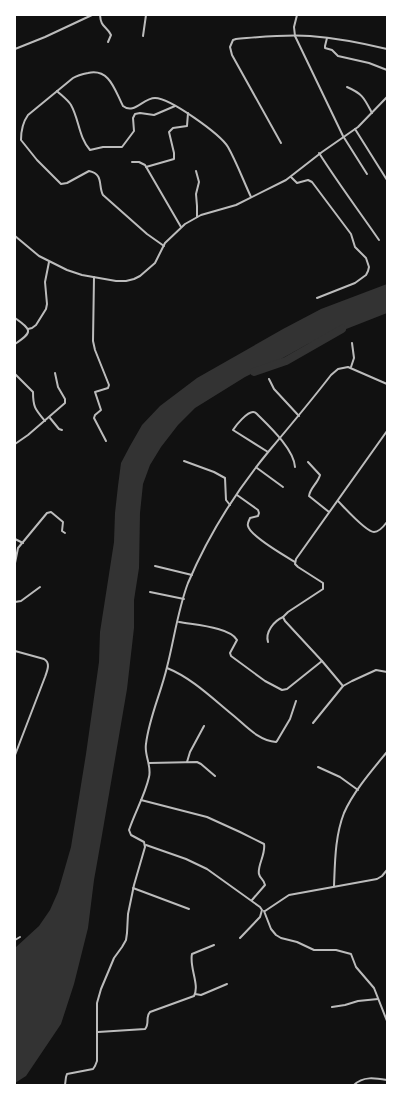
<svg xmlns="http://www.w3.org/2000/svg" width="402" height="1100" font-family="Manrope,sans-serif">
<rect width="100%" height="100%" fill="#111"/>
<polygon fill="#333" points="387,284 387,313 308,344 281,359 245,377 195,408 178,425 161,447 150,465 143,484 140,513 139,568 134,600 134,628 127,689 102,835 94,880 88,928 74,984 61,1024 26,1076 15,1083 15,948 39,926 50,910 58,892 71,847 86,754 99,662 100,632 114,542 115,513 118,486 121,463 130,446 142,425 160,406 197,378 283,329 321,309"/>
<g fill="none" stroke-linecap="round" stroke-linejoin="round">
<polyline stroke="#333" stroke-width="8" points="254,372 286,361 342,329"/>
<g stroke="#bcbcbc" stroke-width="2">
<path d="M100,15C101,28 106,25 111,35L108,42"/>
<polyline points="297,15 294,27 295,36 343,136 367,174"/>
<polyline points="143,36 146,15"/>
<polyline points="327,38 325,46 325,48 332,50 338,56 369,63 387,70"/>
<polyline points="15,49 45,37 92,15"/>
<path d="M347,87C363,94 364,98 372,113"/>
<path d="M57,91C61,95 68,100 71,105C79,119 79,138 90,150L103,147H122L134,131L133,118L135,114L140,113L154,115L175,106"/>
<polyline points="355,129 387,180"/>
<path d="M281,143L232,55L230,47L233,40L236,39C260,37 286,34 310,36C336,38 362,43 387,49"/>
<path d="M319,153C338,183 359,211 379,240"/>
<polyline points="132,162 139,162 145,165 181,227"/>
<polyline points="146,167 174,159 174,153 169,132 173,128 187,126 188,113"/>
<polyline points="196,171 199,182 196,194 197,206 197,217"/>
<polyline points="291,177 297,183 308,180 312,182 351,234 355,247 366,258 369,267 368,271 366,275 355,283 317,298"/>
<path d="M164,246L147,234L103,195C98,186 104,174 89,171L67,183L61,184L37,160L21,140C21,132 23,122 28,115L73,78C78,75 83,74 88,73C110,68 115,91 123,106C134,115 143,98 155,98C170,98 220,134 228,147C237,163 243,180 251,197"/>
<polyline points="94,277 93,341 95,350 109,385 108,388 95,392 101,410 95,415 94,418 106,441"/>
<path d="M15,318C32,330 33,332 15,344"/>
<polyline points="28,329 32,328 36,325 46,309 47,304 45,282 49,262"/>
<polyline points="351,367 354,358 352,343"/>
<path d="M15,374L33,392C33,407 35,409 45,421"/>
<polyline points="269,379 274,389 299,416"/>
<polyline points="50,418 59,429 62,430"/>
<polyline points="15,444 28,435 65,403 65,399 58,387 55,373"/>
<path d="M268,452L233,430C236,425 247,412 253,412C255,412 256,413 257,414C269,426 294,449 295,467"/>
<polyline points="184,461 214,472 225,478 226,500 230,505"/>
<path d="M308,462L320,475C318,483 310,488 309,496L329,512"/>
<polyline points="257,468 283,487"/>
<path d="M237,495L258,510L259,513L258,516L250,518C249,521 247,523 248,526C250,536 285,556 295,562"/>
<path d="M338,501C344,507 366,532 374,532C379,532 384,526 387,522"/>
<polyline points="15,539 23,543"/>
<polyline points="15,563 18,548 47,513 51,512 63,522 62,531 65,533"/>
<polyline points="155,566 192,575"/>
<polyline points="150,592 184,599"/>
<polyline points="15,602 21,601 40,587"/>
<path d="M179,622C194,625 230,627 237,640L230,653L231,656L265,681L282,690L287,689L322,661"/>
<path d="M268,642C265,632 274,621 283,617"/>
<path d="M15,651L44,659C51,663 47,671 45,677L15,755"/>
<path d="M167,668C192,678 213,699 234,716C246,726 259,741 276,742L277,741L290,719L296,701"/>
<polyline points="343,686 322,661 285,621 283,617 288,612 323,589 323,583 298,567 295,564 296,559 387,431"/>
<polyline points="313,723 343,686 352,681 376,670 387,672"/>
<polyline points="187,762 190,752 204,726"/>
<polyline points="149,763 197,762 201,764 215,776"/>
<polyline points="318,767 340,777 358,790"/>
<path d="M141,800L207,817L240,832L264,844C266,854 257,866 259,874C260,879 264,879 265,885L252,900"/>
<polyline points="146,845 186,859 207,869 260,907 262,910 260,917 240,938"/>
<path d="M334,886C335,862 335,836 344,813C353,792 373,769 387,752"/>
<polyline points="133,888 189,909"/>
<polyline points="264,911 271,929 276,935 281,938 297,942 314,950 336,950 351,954 356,967 374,988 387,1021"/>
<polyline points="265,911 289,895 377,879 382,876 387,870"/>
<polyline points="15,940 20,937"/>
<polyline points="195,994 201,995 227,984"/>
<polyline points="332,1007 345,1005 358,1001 378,999"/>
<path d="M98,1032L145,1029C150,1024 145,1017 150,1012L194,996C200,985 189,967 192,954L214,945"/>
<path d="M65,1085L66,1077L67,1074L93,1069L95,1066L97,1061V1003L101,989L109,970L114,958L122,947L126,940L127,933L128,914L134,885L145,847L144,842L131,835L129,830C135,812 145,795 149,777C152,766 144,755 146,744C149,718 161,693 167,667C174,640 178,609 188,583C208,536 236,491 269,451C290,426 311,401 331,375L338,369L348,367L387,384"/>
<path d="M354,1085C363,1076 375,1078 387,1080"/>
</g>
<polyline stroke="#bcbcbc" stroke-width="2" points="15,236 39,256 67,270 82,275 116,281 126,281 134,279 140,276 155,263 165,243 185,224 201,215 236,205 286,180 322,152 358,127 387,97"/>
</g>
<rect width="402" height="1100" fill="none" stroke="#ffffff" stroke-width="32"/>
</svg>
